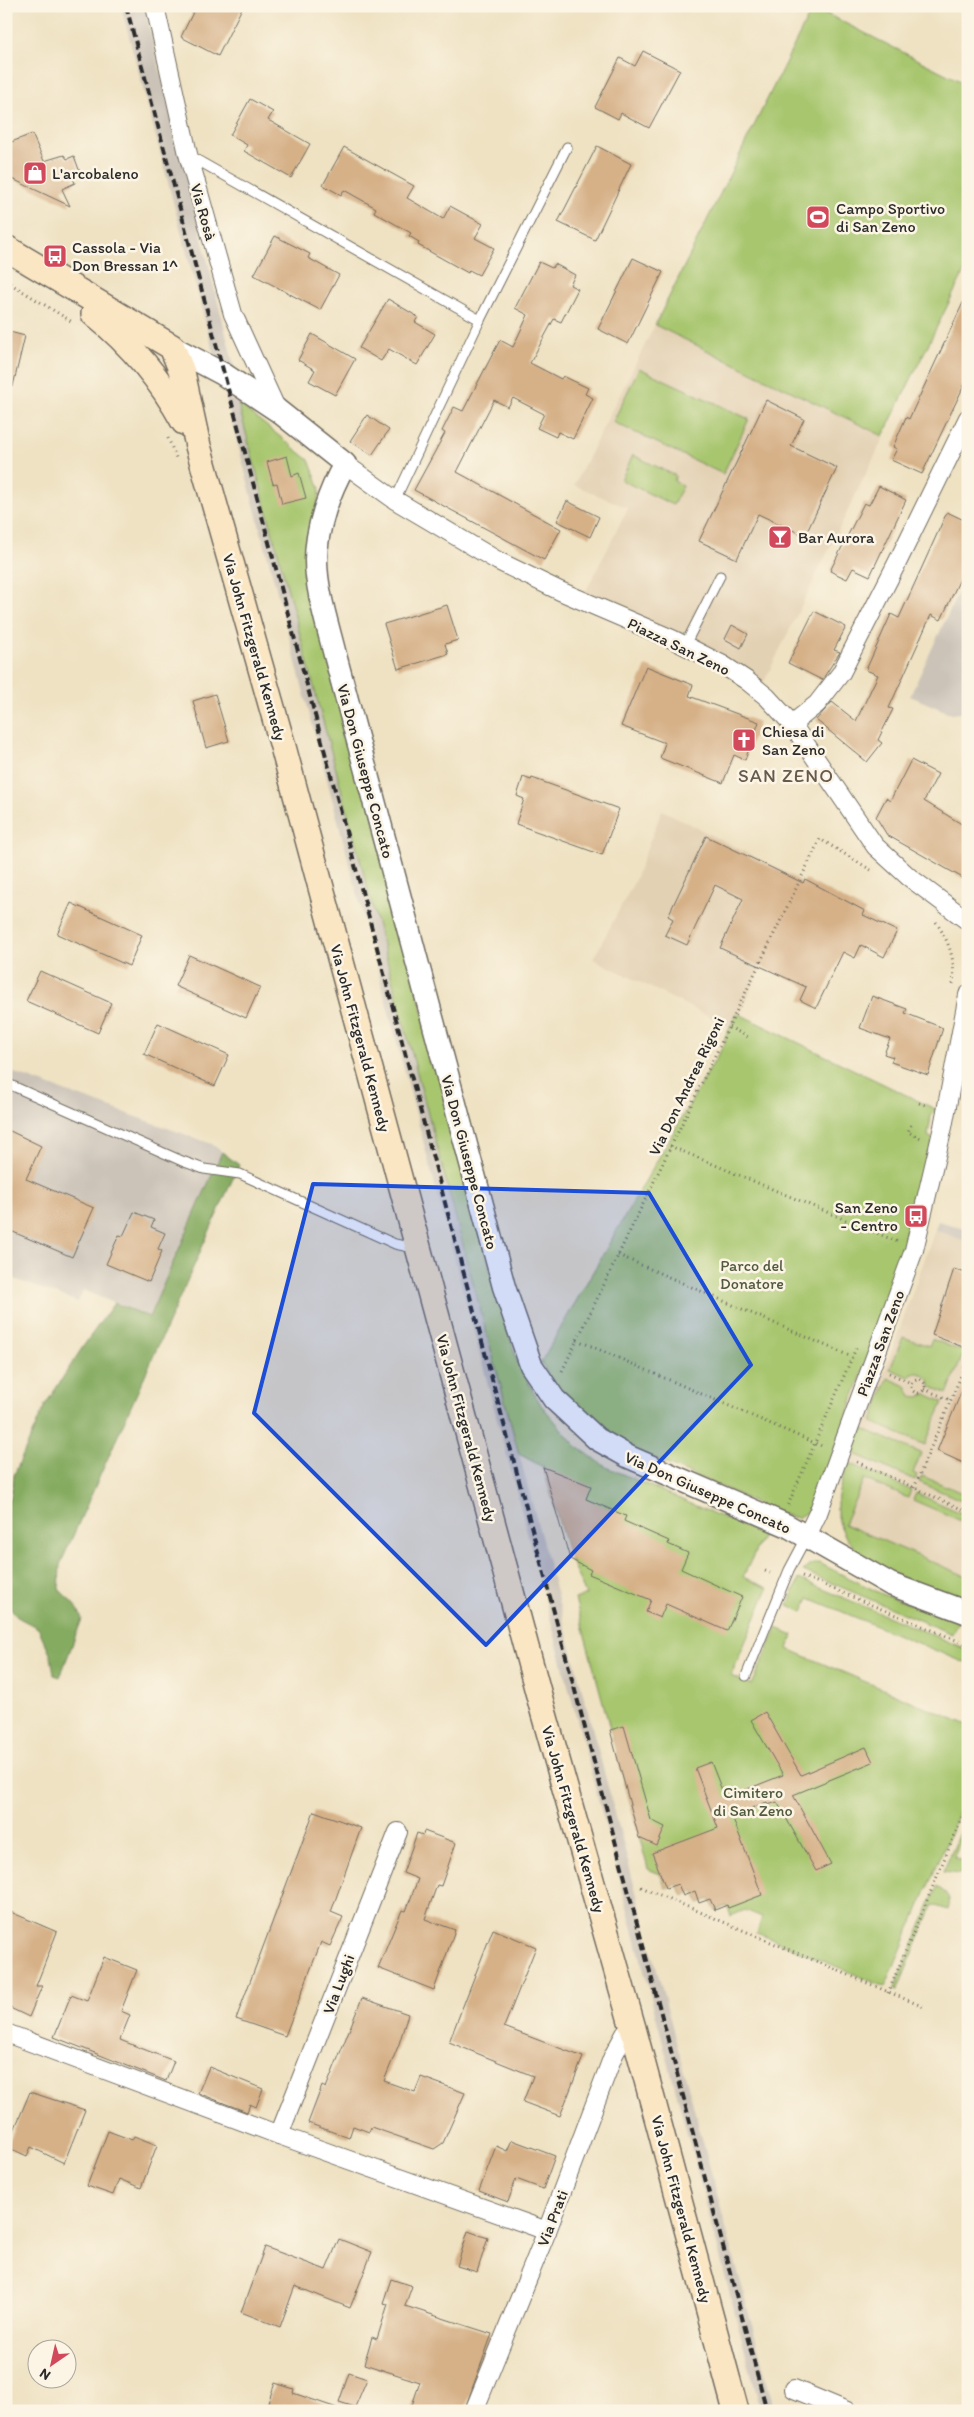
<svg xmlns="http://www.w3.org/2000/svg" width="974" height="2417" font-family="Itim,sans-serif">
<rect width="100%" height="100%" fill="#fcf5e5"/>
<filter id="ink" filterUnits="userSpaceOnUse"><feTurbulence type="fractalNoise" baseFrequency=".02" numOctaves="2"/><feDisplacementMap in="SourceGraphic" scale="10" xChannelSelector="R" yChannelSelector="G"/><feConvolveMatrix kernelMatrix="1 2 1 2 8 2 1 2 1" color-interpolation-filters="sRGB"/></filter>
<filter id="wash" filterUnits="userSpaceOnUse"><feTurbulence type="fractalNoise" baseFrequency=".0096" numOctaves="4" result="noise"/><feDisplacementMap in="SourceGraphic" scale="20" xChannelSelector="R" yChannelSelector="G"/><feGaussianBlur stdDeviation="1.12" result="paint"/><feColorMatrix in="noise" values="0 0 0 0 0 0 0 0 0 0 0 0 0 0 0 0 0 1.4 0 .05"/><feComposite in="paint" operator="in"/></filter>
<g filter="url(#wash)">
<rect width="100%" height="100%" fill="#efe2c3"/>
<g fill="#e3d1b4">
<polygon points="655,325 884,437 763,684 585,593 628,508 574,485"/>
<polygon points="662,810 799,879 740,1015 737,1014 730,1027 593,959 634,882"/>
<polygon points="935,1230 968,1242 968,1606 912,1587 855,1555 846,1542 838,1518 838,1505 845,1482"/>
</g>
<g fill="#cbc3b8">
<polygon points="121,6 144,6 236,374 216,362"/>
<polygon points="225,396 238,403 775,2411 761,2411"/>
<polygon points="968,571 968,712 952,714 910,696"/>
<polygon points="6,1070 212,1144 222,1152 149,1318 83,1290 78,1302 6,1276"/>
<polygon points="938,1221 968,1229 968,1242 935,1230"/>
</g>
<g fill="#a7c66e" stroke="#69784c">
<polygon points="813,7 968,85 968,264 883,436 655,325"/>
<polygon points="639,368 749,419 723,474 613,422"/>
<polygon points="238,403 309,460 320,489 308,559 476,1222 517,1361 541,1405 576,1446 606,1467 763,1535 743,1577 768,1588 731,1676 752,1685 777,1628 793,1635 788,1649 968,1725 968,1792 885,1987 757,1933 762,1917 745,1910 731,1916 727,1906 715,1910 710,1899 699,1903 695,1891 683,1896 678,1884 666,1888 660,1874 648,1869 575,1599 586,1595 570,1559 543,1467 519,1454"/>
<polygon points="633,455 676,476 674,481 683,486 673,505 621,480"/>
<path d="M737,1013L937,1110L931,1116L928,1136L933,1139L907,1251L813,1508L797,1518C772,1513 746,1498 722,1487C651,1457 580,1435 541,1362L726,1041L724,1039Z"/>
<path d="M903,1337L929,1346L932,1339L964,1352L947,1394L930,1386L929,1380C923,1373 916,1370 909,1377L890,1369Z"/>
<polygon points="888,1378 906,1386 911,1396 919,1397 926,1394 943,1402 925,1445 872,1422"/>
<polygon points="861,1428 921,1453 913,1473 917,1475 915,1480 852,1453"/>
<path d="M849,1463L911,1490L908,1498L864,1479L844,1524L968,1577V1601C922,1585 834,1565 837,1503C838,1490 844,1476 849,1463Z"/>
<polygon points="922,1476 968,1495 968,1503 919,1482"/>
<polygon points="916,1493 968,1516 968,1524 913,1500"/>
<polygon points="819,1563 884,1595 958,1621 952,1634 803,1571 810,1565"/>
<polygon points="799,1579 968,1650 968,1664 809,1598 803,1612 788,1605"/>
<polygon points="968,1815 968,1823 954,1857 967,1863 960,1874 943,1872"/>
<path d="M937,1887C947,1893 952,1898 948,1910L933,1905L897,1991L894,1990Z"/>
</g>
<polygon fill="#85ab61" stroke="#586b46" points="222,1152 239,1165 60,1565 59,1589 78,1609 82,1619 60,1677 54,1675 51,1656 38,1628 19,1618 6,1603 6,1502 11,1496 14,1475 45,1405 82,1348 114,1303 149,1317"/>
<g id="blocks">
<g fill="#d6b188">
<polygon points="196,6 243,6 218,56 181,37"/>
<polygon points="643,51 680,70 649,128 621,113 618,119 595,107 620,58 635,66"/>
<polygon points="250,99 273,112 268,120 310,144 291,178 244,151 247,145 230,135"/>
<polygon points="32,134 44,161 64,155 67,159 74,156 81,175 73,178 75,183 62,189 70,206 6,176 6,144"/>
<polygon points="597,146 631,164 595,240 558,222"/>
<polygon points="344,147 414,186 407,198 443,219 450,206 483,224 475,238 494,248 479,275 469,270 468,273 418,245 419,242 409,236 411,233 374,212 376,208 344,190 341,195 323,185"/>
<polygon points="275,236 310,254 308,258 339,275 320,310 254,275"/>
<polygon points="633,258 663,272 628,344 598,329"/>
<polygon points="539,262 552,268 555,264 575,275 570,285 578,289 561,322 554,319 530,363 561,379 563,376 588,388 585,394 593,398 573,439 558,432 556,437 537,428 544,414 513,398 508,407 494,400 457,472 561,529 544,560 414,490 445,433 442,431 454,407 463,411 500,340 513,347 528,315 515,308"/>
<polygon points="968,292 968,377 922,474 891,460 897,449 893,447 906,417 909,419"/>
<polygon points="388,299 418,317 415,322 435,334 417,365 389,349 381,361 359,348"/>
<polygon points="6,331 25,336 13,386 6,386"/>
<polygon points="312,334 355,359 335,395 309,381 315,370 298,360"/>
<polygon points="766,400 804,419 791,446 837,468 805,536 758,514 737,559 699,541"/>
<polygon points="367,415 389,430 372,455 350,441"/>
<polygon points="287,456 292,476 299,473 306,498 282,504 277,483 273,484 267,462"/>
<polygon points="879,486 906,500 870,576 853,568 847,579 830,571 864,503 869,505"/>
<polygon points="567,501 599,517 590,537 557,521"/>
<polygon points="947,512 968,522 968,551 961,566 965,568 941,620 931,615 889,708 893,709 878,740 882,743 867,762 816,720 832,702 856,721 878,675 866,670 891,614 899,618"/>
<polygon points="447,605 458,640 445,644 448,654 398,669 384,624"/>
<polygon points="814,611 846,627 834,650 840,652 822,680 788,663"/>
<polygon points="732,625 748,634 741,648 725,639"/>
<polygon points="646,666 693,685 689,696 759,722 745,760 734,755 723,783 660,758 665,743 621,726"/>
<polygon points="215,694 229,741 206,748 193,701"/>
<polygon points="911,760 938,774 924,801 968,828 968,881 887,835 876,817 886,798 890,801"/>
<polygon points="523,777 531,780 532,778 619,809 602,855 516,824 524,799 517,796"/>
<polygon points="706,836 803,883 805,879 865,911 863,915 897,931 884,957 861,945 855,958 843,952 816,1008 800,1000 806,987 720,948 743,899 715,885 687,945 665,935 673,919 668,916"/>
<polygon points="71,903 142,935 129,966 57,934"/>
<polygon points="189,955 260,987 246,1018 175,986"/>
<polygon points="40,971 111,1003 98,1033 26,1001"/>
<polygon points="872,996 907,1009 905,1013 943,1028 928,1075 891,1062 893,1057 884,1054 890,1039 860,1028"/>
<polygon points="158,1023 229,1055 215,1086 144,1054"/>
<polygon points="6,1129 41,1146 26,1179 94,1208 72,1257 6,1229"/>
<polygon points="134,1212 154,1220 151,1227 165,1233 158,1249 162,1251 149,1282 106,1264 119,1235 123,1236"/>
<polygon points="954,1269 968,1274 968,1349 932,1335"/>
<polygon points="967,1378 968,1378 968,1465 937,1451"/>
<polygon points="543,1467 591,1486 586,1499 626,1516 624,1521 669,1541 668,1544 688,1553 681,1569 742,1597 727,1631 666,1604 660,1618 646,1612 651,1600 589,1574 591,1570 570,1559"/>
<polygon points="765,1712 801,1775 866,1747 873,1762 793,1795 831,1864 816,1871 777,1802 768,1805 767,1802 732,1816 762,1895 728,1908 727,1905 715,1910 710,1899 699,1903 695,1891 683,1896 678,1884 666,1888 652,1853 718,1828 695,1768 711,1762 725,1798 783,1775 751,1720"/>
<polygon points="624,1726 651,1820 665,1827 657,1846 639,1838 632,1812 610,1730"/>
<polygon points="314,1811 361,1828 331,1912 343,1917 330,1946 321,1942 285,2036 236,2019"/>
<polygon points="424,1831 456,1843 441,1886 437,1885 425,1919 455,1930 434,1990 378,1968 402,1910 406,1911 418,1879 403,1873 417,1833 423,1835"/>
<polygon points="6,1910 57,1932 36,1986 42,1986 29,2017 6,2006"/>
<polygon points="493,1929 536,1947 504,2027 583,2057 560,2116 523,2102 533,2076 449,2042"/>
<polygon points="104,1957 137,1970 121,2011 130,2015 120,2040 174,2061 166,2081 54,2037 71,1995 87,2001"/>
<polygon points="362,1998 408,2014 399,2044 384,2081 415,2092 421,2077 465,2093 443,2143 434,2149 371,2127 369,2132 353,2126 349,2138 308,2123 322,2086 326,2088"/>
<polygon points="209,2067 263,2089 256,2107 250,2104 247,2112 198,2093"/>
<polygon points="30,2092 85,2110 64,2163 31,2147 27,2156 7,2147"/>
<polygon points="108,2131 132,2140 134,2136 157,2145 141,2188 119,2179 113,2195 87,2186"/>
<polygon points="512,2140 555,2156 543,2189 516,2179 508,2202 479,2191 496,2146 507,2151"/>
<polygon points="468,2231 488,2238 477,2272 457,2266"/>
<polygon points="339,2239 372,2252 350,2308 295,2286 280,2327 241,2312 265,2247 326,2270"/>
<polygon points="391,2279 412,2286 405,2306 492,2334 464,2411 410,2411 420,2382 364,2364 372,2337 377,2339 388,2304 383,2303"/>
<polygon points="349,2373 367,2379 355,2407 339,2402"/>
<polygon points="275,2383 294,2389 293,2393 337,2408 336,2411 265,2411"/>
</g>
</g>
</g>
<g filter="url(#ink)">
<use href="#blocks" fill-opacity="0" stroke="#706b60" stroke-width="1"/>
<g fill="none" stroke-linecap="round" stroke-linejoin="round">
<g stroke="#706b60" stroke-width="11">
<g id="service">
<polyline points="190,156 480,320 395,500"/>
<polyline points="480,320 567,147"/>
<polyline points="685,645 720,576"/>
<polyline points="6,1083 182,1161 204,1169 240,1174 395,1244 414,1248"/>
<polyline points="746,1676 789,1570 806,1538"/>
</g>
</g>
<g stroke="#706b60" stroke-width="20">
<g id="minor">
<polyline points="155,6 188,154 233,314 277,410"/>
<polyline points="345,464 395,500 498,561 560,591 672,639 723,665 746,680 767,697 792,724 875,846 909,877 968,921"/>
<polyline points="792,724 817,704 841,673 897,563 968,418"/>
<polyline points="806,1538 818,1513 914,1250 943,1127 968,995"/>
<polyline points="6,2033 279,2135 547,2231"/>
<polyline points="279,2135 398,1832"/>
<polyline points="794,2389 847,2411"/>
<polyline points="474,2411 547,2231 613,2056 625,2034 633,2028"/>
</g>
</g>
<g stroke="#706b60" stroke-width="25">
<path id="tertiary" d="M172,347L223,374L277,410L345,464C329,491 316,529 316,560C316,590 328,626 335,655L504,1287L531,1365L554,1399L597,1439L629,1457L786,1525L890,1584L968,1613"/>
</g>
<g stroke="#706b60" stroke-width="28">
<g id="secondary">
<polyline points="6,248 172,347 182,372 198,446 282,743 544,1714 633,2028 736,2411"/>
<path d="M94,314C131,344 161,380 184,422"/>
</g>
</g>
<g stroke="#706b60" stroke-width="3" stroke-dasharray="1 4" stroke-linecap="butt">
<polyline points="6,281 74,323"/>
<polyline points="168,438 177,460"/>
<path d="M936,922C949,941 956,961 953,984"/>
<polyline points="729,1027 748,1037"/>
<polyline points="919,1103 928,1106"/>
<polyline points="911,1125 908,1132 923,1139"/>
<polyline points="670,1146 898,1242"/>
<polyline points="618,1255 852,1357"/>
<polyline points="577,1340 824,1447"/>
<polyline points="562,1371 820,839 871,870"/>
<polyline points="889,1373 911,1383"/>
<circle cx="918" cy="1386" r="7"/>
<polyline points="924,1389 950,1400"/>
<polyline points="857,1462 968,1512"/>
<polyline points="914,1488 968,1359"/>
<polyline points="788,1505 857,1346"/>
<polyline points="765,1571 770,1573"/>
<polyline points="802,1576 968,1645"/>
<polyline points="641,1887 924,2007"/>
<polyline points="888,1993 968,1803"/>
</g>
<use href="#service" stroke="#fff" stroke-width="9"/>
<use href="#minor" stroke="#fff" stroke-width="18"/>
<use href="#tertiary" stroke="#fff" stroke-width="22"/>
<use href="#secondary" stroke="#fbe6c4" stroke-width="25"/>
<polyline stroke="#2b2b2b" stroke-width="4" stroke-dasharray="8 4" stroke-linecap="butt" points="126,6 767,2411"/>
</g>
</g>
<path fill="#1d4ed8" fill-opacity="0.2" stroke="#1d4ed8" stroke-width="4" stroke-linejoin="round" d="M313,1184L649,1193L751,1365L486,1645L254,1413Z"/>
<defs>
<g id="shop-square" transform="scale(1.25)"><rect x="-9" y="-9" width="18" height="18" rx="4" fill="#d1495b" stroke="#fcf5e5"/><path d="M-5-2.5h2.3a2.7 3.5 0 0 1 5.4 0H5L5.5 6h-11ZM-1.5-2.5h3a1.5 2.3 0 0 0-3 0Z" fill="#fff"/></g>
<g id="stadium-square" transform="scale(1.25)"><rect x="-9" y="-9" width="18" height="18" rx="4" fill="#d1495b" stroke="#fcf5e5"/><path d="M0-5a6.5 5 0 1 0 0 10a6.5 5 0 1 0 0-10ZM-3.5-1.8h7v3.6h-7Z" fill="#fff"/></g>
<g id="bus-square" transform="scale(1.25)"><rect x="-9" y="-9" width="18" height="18" rx="4" fill="#d1495b" stroke="#fcf5e5"/><path d="M-5-6H5V4H4V6H2V4H-2V6H-4V4H-5ZM-3.5-4V0h7V-4ZM-3.5 1.2v1.5H-2V1.2ZM2 1.2v1.5H3.5V1.2Z" fill="#fff"/></g>
<g id="bar-square" transform="scale(1.25)"><rect x="-9" y="-9" width="18" height="18" rx="4" fill="#d1495b" stroke="#fcf5e5"/><path d="M-6-5H6L.8 .8V4.5H3.5V6h-7V4.5H-.8V.8Z" fill="#fff"/></g>
<g id="church-square" transform="scale(1.25)"><rect x="-9" y="-9" width="18" height="18" rx="4" fill="#d1495b" stroke="#fcf5e5"/><path d="M-1.2-6h2.4v3.5h3.3v2.4h-3.3V6h-2.4V-.1h-3.3v-2.4h3.3Z" fill="#fff"/></g>
</defs>
<g fill-rule="evenodd">
<use href="#shop-square" x="35" y="173"/>
<use href="#stadium-square" x="818" y="217"/>
<use href="#bus-square" x="55" y="256"/>
<use href="#bar-square" x="780" y="537"/>
<use href="#church-square" x="744" y="740"/>
<use href="#bus-square" x="916" y="1216"/>
</g>
<g text-anchor="middle" stroke-width="5" stroke-linejoin="round" paint-order="stroke">
<g font-size="16" fill="#2b2b2b" stroke="#fcf5e5" text-anchor="start">
<text x="52" y="179">L'arcobaleno</text>
<text x="836" y="214">Campo Sportivo<tspan x="836" dy="18">di San Zeno</tspan></text>
<text x="72" y="253">Cassola - Via<tspan x="72" dy="18">Don Bressan 1^</tspan></text>
<text x="798" y="543">Bar Aurora</text>
<text x="762" y="737">Chiesa di<tspan x="762" dy="18">San Zeno</tspan></text>
<text x="898" y="1213" text-anchor="end">San Zeno<tspan x="898" dy="18">- Centro</tspan></text>
</g>
<g font-size="16" fill="#2b2b2b" stroke="#fcf5e5">
<text transform="translate(204 212) rotate(74)" y="6">Via Rosà</text>
<text transform="translate(679 646) rotate(26)" y="6">Piazza San Zeno</text>
<text transform="translate(255 647) rotate(74)" y="6">Via John Fitzgerald Kennedy</text>
<text transform="translate(366 771) rotate(75)" y="6">Via Don Giuseppe Concato</text>
<text transform="translate(361 1038) rotate(75)" y="6">Via John Fitzgerald Kennedy</text>
<text transform="translate(686 1086) rotate(-64)" y="6">Via Don Andrea Rigoni</text>
<text transform="translate(470 1162) rotate(75)" y="6">Via Don Giuseppe Concato</text>
<text transform="translate(880 1343) rotate(-70)" y="6">Piazza San Zeno</text>
<text transform="translate(467 1428) rotate(75)" y="6">Via John Fitzgerald Kennedy</text>
<text transform="translate(708 1492) rotate(24)" y="6">Via Don Giuseppe Concato</text>
<text transform="translate(574 1819) rotate(74)" y="6">Via John Fitzgerald Kennedy</text>
<text transform="translate(338 1984) rotate(-69)" y="6">Via Lughi</text>
<text transform="translate(682 2209) rotate(75)" y="6">Via John Fitzgerald Kennedy</text>
<text transform="translate(552 2218) rotate(-69)" y="6">Via Prati</text>
</g>
<g font-size="16" fill="#505a3f" stroke="#fcf5e5">
<text x="752" y="1271">Parco del<tspan x="752" dy="18">Donatore</tspan></text>
<text x="753" y="1798">Cimitero<tspan x="753" dy="18">di San Zeno</tspan></text>
</g>
<g font-size="19" letter-spacing="1" fill="#675a4c" stroke="#fcf5e5">
<text x="786" y="782">SAN ZENO</text>
</g>
</g>
<rect width="974" height="2417" fill="none" stroke="#fcf5e5" stroke-width="25"/>
<g transform="translate(52 2364) rotate(214)"><circle r="24" fill="#fcf5e5" stroke="#a8a49b"/>
<path d="M0-4L9 19L0 12L-9 19Z" fill="#d1495b"/>
<text y="-8" font-size="14" font-weight="bold" text-anchor="middle" fill="#2b2b2b">N</text>
</g>
</svg>
